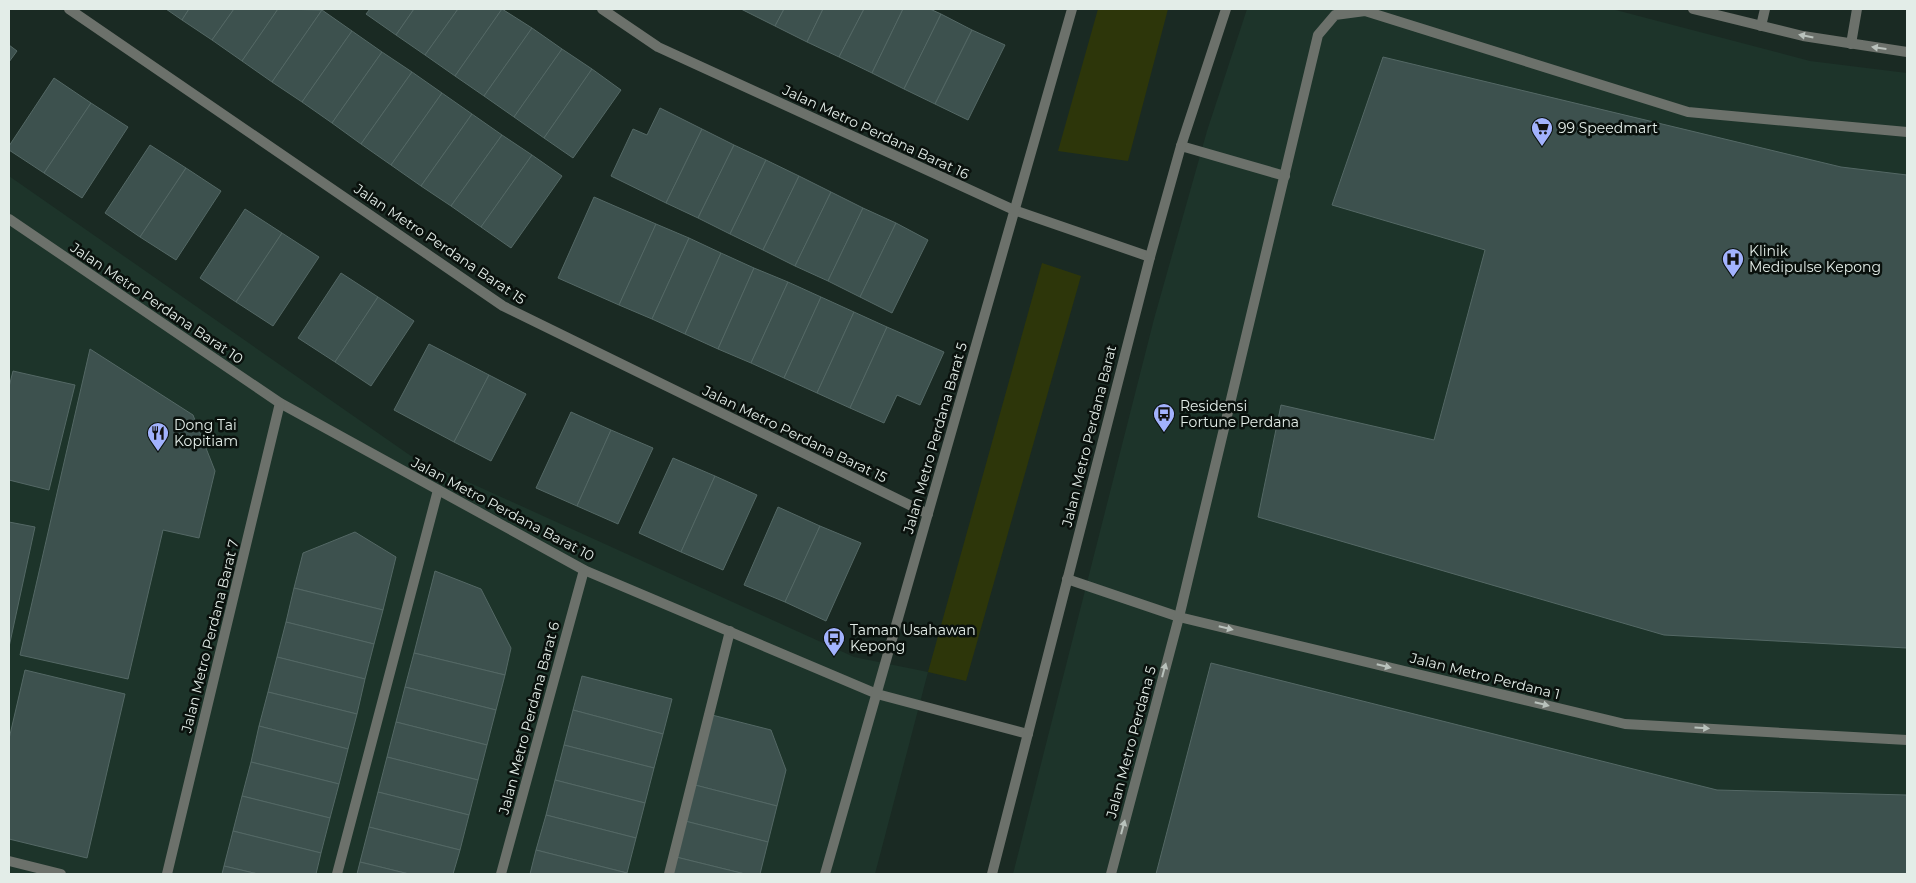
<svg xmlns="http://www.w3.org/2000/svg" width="1916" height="883" font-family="Montserrat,sans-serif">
<rect width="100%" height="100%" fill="#1a2a23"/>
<g fill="#1d342a">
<polygon points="1247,9 1612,9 1810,61 1907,73 1907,874 1013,874 1154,319 1207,131"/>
<polygon points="9,176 411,456 854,657 928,672 875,874 9,874"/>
</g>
<g fill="#2d360a">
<polygon points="1098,9 1168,9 1128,161 1058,151"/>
<polygon points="1042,263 1081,276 966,681 928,672"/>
</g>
<g fill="#3d514e" stroke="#546865">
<polygon points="166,9 189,9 182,20"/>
<polygon points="189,9 234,9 212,40 182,20"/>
<polygon points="234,9 278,9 242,61 212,40"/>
<polygon points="278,9 322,10 272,82 242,61"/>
<polygon points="370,9 414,9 396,35 366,14"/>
<polygon points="414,9 458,9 425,55 396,35"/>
<polygon points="458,9 502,9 455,76 425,55"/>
<polygon points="502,9 532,28 484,96 455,76"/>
<polygon points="741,9 784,9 775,26"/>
<polygon points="784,9 823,9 807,42 775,26"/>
<polygon points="823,9 864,9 839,57 807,42"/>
<polygon points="864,9 903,9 872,73 839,57"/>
<polygon points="903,9 930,9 941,14 904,89 872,73"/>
<polygon points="322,10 352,31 302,102 272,82"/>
<polygon points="941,14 972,30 935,104 904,89"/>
<polygon points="532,28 562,49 514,117 484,96"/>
<polygon points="972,30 1005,45 968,120 935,104"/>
<polygon points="352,31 382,52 332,123 302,102"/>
<polygon points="9,45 17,51 9,62"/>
<polygon points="562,49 592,69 544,138 514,117"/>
<polygon points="382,52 412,72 361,144 332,123"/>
<polygon points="1383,57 1841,167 1907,175 1907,648 1664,635 1258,517 1281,405 1434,440 1485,250 1332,205"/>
<polygon points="592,69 621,90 573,158 544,138"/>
<polygon points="412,72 442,93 391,165 361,144"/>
<polygon points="54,78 91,103 44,173 9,150 9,146"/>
<polygon points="442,93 472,114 421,186 391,165"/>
<polygon points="91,103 128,127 82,198 44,173"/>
<polygon points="660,108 702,129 666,203 611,176 633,129 647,135"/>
<polygon points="472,114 502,135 451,206 421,186"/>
<polygon points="702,129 734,145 698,218 666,203"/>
<polygon points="502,135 532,155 481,227 451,206"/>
<polygon points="150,145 186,168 140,237 105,213"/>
<polygon points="734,145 766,160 730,234 698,218"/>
<polygon points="532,155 562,176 511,248 481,227"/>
<polygon points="766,160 799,176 763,250 730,234"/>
<polygon points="186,168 221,191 176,260 140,237"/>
<polygon points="799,176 831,192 795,266 763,250"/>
<polygon points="831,192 863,208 828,281 795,266"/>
<polygon points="594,197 656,224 619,305 558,278"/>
<polygon points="863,208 896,223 860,297 828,281"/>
<polygon points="245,209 282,233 236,302 200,278"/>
<polygon points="896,223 928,240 892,313 860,297"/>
<polygon points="656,224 689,238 652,319 619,305"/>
<polygon points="282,233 319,257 273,326 236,302"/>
<polygon points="689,238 721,253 685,334 652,319"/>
<polygon points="721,253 754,268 718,349 685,334"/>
<polygon points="754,268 788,282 751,363 718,349"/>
<polygon points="341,273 378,297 335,362 298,338"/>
<polygon points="788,282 821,297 784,378 751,363"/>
<polygon points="378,297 414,321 371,386 335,362"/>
<polygon points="821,297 854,312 817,393 784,378"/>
<polygon points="854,312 887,327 850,408 817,393"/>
<polygon points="887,327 944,352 920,405 897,395 884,423 850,408"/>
<polygon points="429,344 489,375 454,442 394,410"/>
<polygon points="90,349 193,415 215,471 199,538 163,530 128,679 20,655"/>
<polygon points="13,371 75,385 49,490 9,480 9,387"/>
<polygon points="489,375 526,394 491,461 454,442"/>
<polygon points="571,412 611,430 577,506 536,488"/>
<polygon points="611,430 653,448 618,524 577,506"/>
<polygon points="673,458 715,476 681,552 639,533"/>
<polygon points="715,476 757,495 723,570 681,552"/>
<polygon points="778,507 820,526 785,602 744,585"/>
<polygon points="9,522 35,527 9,647"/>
<polygon points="820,526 861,543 826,621 785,602"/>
<polygon points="355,532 396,557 383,610 294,588 303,553"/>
<polygon points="435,571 481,589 511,648 505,675 414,653"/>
<polygon points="294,588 383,610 374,644 286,622"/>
<polygon points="286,622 374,644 365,679 277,657"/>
<polygon points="414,653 505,675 496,710 405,687"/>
<polygon points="277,657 365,679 357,714 268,692"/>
<polygon points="1211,663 1717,790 1907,795 1907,874 1156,874"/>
<polygon points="25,670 125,694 87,858 9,839 9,739"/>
<polygon points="582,676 672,699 663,734 573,710"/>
<polygon points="405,687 496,710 487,745 396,722"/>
<polygon points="268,692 357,714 348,749 259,726"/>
<polygon points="573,710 663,734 654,768 564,745"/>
<polygon points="712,715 771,730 786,770 777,806 695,785"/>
<polygon points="396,722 487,745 478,780 387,757"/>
<polygon points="259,726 348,749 339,784 251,762"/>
<polygon points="564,745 654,768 645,803 555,780"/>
<polygon points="387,757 478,780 469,815 378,792"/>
<polygon points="251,762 339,784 330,818 242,796"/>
<polygon points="555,780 645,803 636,838 546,815"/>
<polygon points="695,785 777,806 768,842 685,821"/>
<polygon points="378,792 469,815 460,850 369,827"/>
<polygon points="242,796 330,818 321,853 233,831"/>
<polygon points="546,815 636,838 627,873 536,850"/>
<polygon points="685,821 768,842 760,874 745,874 676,857"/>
<polygon points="369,827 460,850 453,874 409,874 360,862"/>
<polygon points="233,831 321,853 316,874 258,874 224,866"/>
<polygon points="536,850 627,873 627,874 530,874"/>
<polygon points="676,857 745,874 672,874"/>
<polygon points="360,862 409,874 357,874"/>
<polygon points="224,866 258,874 222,874"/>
</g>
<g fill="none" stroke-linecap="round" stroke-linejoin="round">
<g stroke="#6c716b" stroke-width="10">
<polyline points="1761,26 1765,9"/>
<polyline points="1851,44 1857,9"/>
<polyline points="1181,146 1285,176"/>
<polyline points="1067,579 1179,617 1625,724 1907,740"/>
<polyline points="9,861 61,874"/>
<polyline points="337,874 438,490"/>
<polyline points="669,874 730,631"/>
<polyline points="1111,874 1179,617 1318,35 1335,15 1365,11 1688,112 1907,132"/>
</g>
<g stroke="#6c716b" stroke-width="10">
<polyline points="69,9 503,306 928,514"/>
<polyline points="602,9 658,47 1014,210 1150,257"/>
<polyline points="9,219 280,403 584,570 877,694 1028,734"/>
<polyline points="167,874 280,403"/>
<polyline points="501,874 584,570"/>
<polyline points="825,874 1072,9"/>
</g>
<g stroke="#6c716b" stroke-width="10">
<polyline points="1693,9 1803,36 1907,52"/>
<polyline points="992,874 1150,257 1181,146 1226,9"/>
</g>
</g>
<defs><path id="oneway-solid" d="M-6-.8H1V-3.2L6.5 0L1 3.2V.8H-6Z" transform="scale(1.25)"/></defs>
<g fill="#b9c2bc">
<use href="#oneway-solid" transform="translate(1806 36) rotate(-169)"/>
<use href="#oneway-solid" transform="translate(1879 48) rotate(-172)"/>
<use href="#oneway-solid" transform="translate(1226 628) rotate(14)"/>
<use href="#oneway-solid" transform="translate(1384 666) rotate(14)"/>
<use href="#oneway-solid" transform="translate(1164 670) rotate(-75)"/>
<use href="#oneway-solid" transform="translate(1542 704) rotate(14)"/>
<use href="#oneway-solid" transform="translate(1702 728) rotate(3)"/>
<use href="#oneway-solid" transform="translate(1123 827) rotate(-75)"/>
</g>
<defs>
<g id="supermarket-pin" transform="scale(1.125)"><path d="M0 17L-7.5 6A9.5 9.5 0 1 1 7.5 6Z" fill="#a2b2fd" stroke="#0a110d"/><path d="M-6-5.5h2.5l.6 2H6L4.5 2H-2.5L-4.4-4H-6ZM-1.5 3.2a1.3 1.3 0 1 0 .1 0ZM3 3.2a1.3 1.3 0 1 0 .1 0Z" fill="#111"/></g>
<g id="hospital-pin" transform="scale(1.125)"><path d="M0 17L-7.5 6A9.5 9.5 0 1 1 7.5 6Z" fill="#a2b2fd" stroke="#0a110d"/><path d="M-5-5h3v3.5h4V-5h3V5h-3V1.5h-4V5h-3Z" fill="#111"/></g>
<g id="bus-pin" transform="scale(1.125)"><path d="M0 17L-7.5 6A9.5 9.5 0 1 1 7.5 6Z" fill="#a2b2fd" stroke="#0a110d"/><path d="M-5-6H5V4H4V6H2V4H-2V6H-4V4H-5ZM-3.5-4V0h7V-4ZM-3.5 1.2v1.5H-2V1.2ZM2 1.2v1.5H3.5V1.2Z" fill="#111"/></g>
<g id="restaurant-pin" transform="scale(1.125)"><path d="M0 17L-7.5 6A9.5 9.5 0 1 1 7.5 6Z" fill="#a2b2fd" stroke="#0a110d"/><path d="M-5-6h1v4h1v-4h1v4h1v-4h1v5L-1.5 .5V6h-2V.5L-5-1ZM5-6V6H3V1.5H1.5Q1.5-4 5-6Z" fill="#111"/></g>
</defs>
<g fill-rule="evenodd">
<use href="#supermarket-pin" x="1542" y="128"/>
<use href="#hospital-pin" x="1733" y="259"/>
<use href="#bus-pin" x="1164" y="414"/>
<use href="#restaurant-pin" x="158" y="433"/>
<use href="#bus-pin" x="834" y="638"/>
</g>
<g text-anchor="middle" stroke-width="5" stroke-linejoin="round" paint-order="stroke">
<g font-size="14" fill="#e3ede8" stroke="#0a110d" text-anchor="start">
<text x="1558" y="133">99 Speedmart</text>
<text x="1749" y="256">Klinik<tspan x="1749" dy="16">Medipulse Kepong</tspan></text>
<text x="1180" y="411">Residensi<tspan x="1180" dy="16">Fortune Perdana</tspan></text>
<text x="174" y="430">Dong Tai<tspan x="174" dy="16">Kopitiam</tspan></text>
<text x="850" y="635">Taman Usahawan<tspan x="850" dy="16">Kepong</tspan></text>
</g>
<g font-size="14" fill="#e3ede8" stroke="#0a110d">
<text transform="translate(876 132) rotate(25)" y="5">Jalan Metro Perdana Barat 16</text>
<text transform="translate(440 244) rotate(34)" y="5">Jalan Metro Perdana Barat 15</text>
<text transform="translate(157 303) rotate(34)" y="5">Jalan Metro Perdana Barat 10</text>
<text transform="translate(795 434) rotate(26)" y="5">Jalan Metro Perdana Barat 15</text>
<text transform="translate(1089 436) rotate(-76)" y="5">Jalan Metro Perdana Barat</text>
<text transform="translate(935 438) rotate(-74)" y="5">Jalan Metro Perdana Barat 5</text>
<text transform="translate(503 509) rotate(28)" y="5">Jalan Metro Perdana Barat 10</text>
<text transform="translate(210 636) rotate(-76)" y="5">Jalan Metro Perdana Barat 7</text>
<text transform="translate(1485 676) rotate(14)" y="5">Jalan Metro Perdana 1</text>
<text transform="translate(529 718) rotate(-75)" y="5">Jalan Metro Perdana Barat 6</text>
<text transform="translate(1131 742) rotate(-75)" y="5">Jalan Metro Perdana 5</text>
</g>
</g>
<rect width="1916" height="883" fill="none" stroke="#e3ede8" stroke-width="20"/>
</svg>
